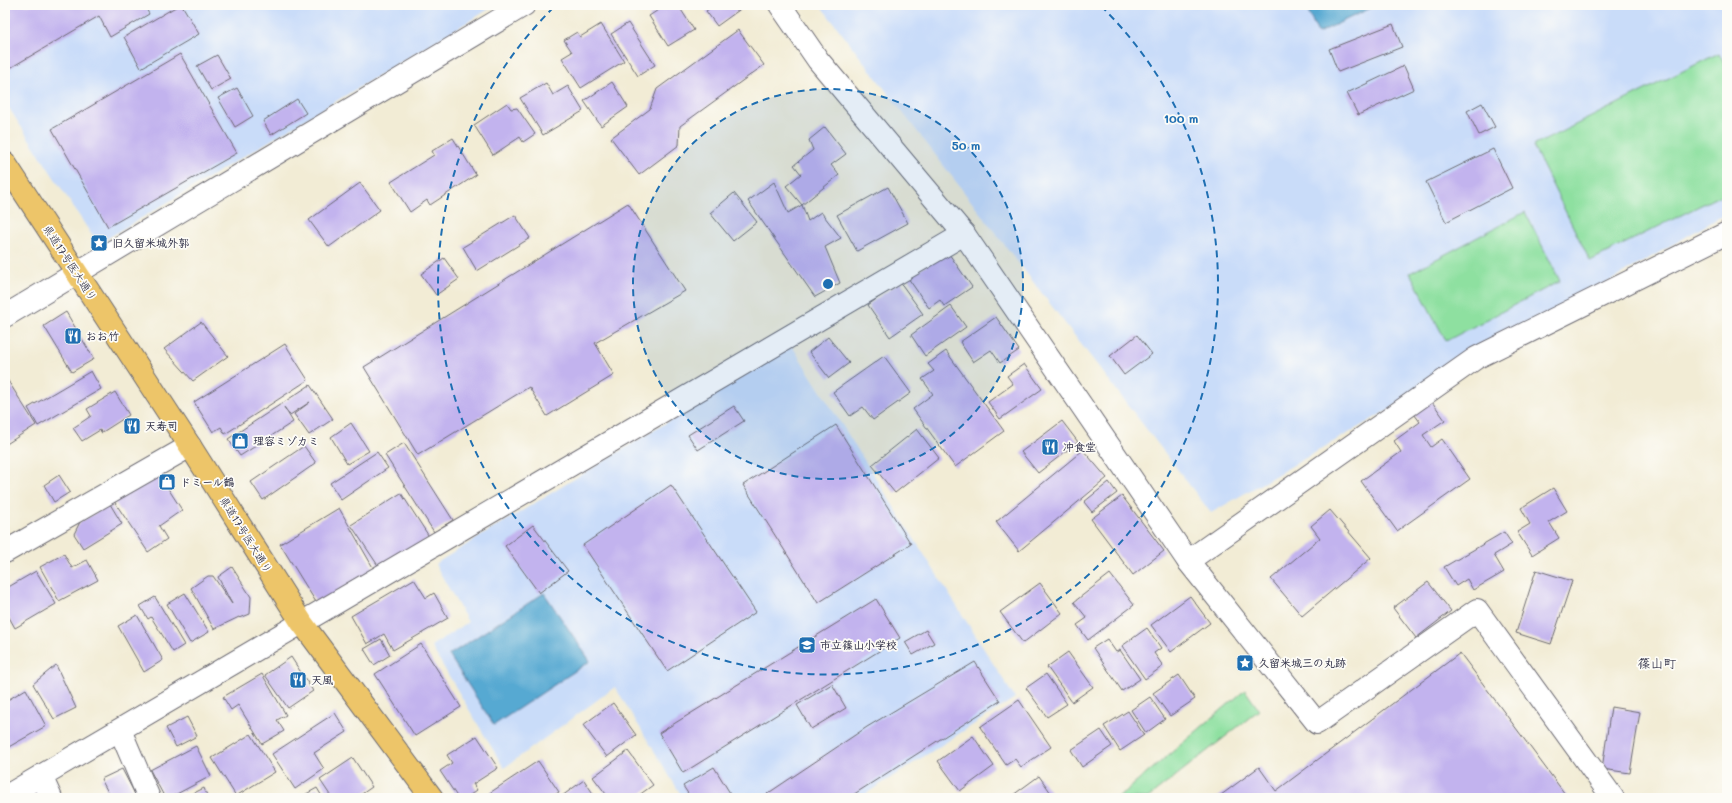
<svg xmlns="http://www.w3.org/2000/svg" width="1732" height="803" font-family="Mali,'Klee One',sans-serif">
<rect width="100%" height="100%" fill="#fdfcf7"/>
<filter id="ink" filterUnits="userSpaceOnUse"><feTurbulence type="fractalNoise" baseFrequency=".025" numOctaves="2"/><feDisplacementMap in="SourceGraphic" scale="8" xChannelSelector="R" yChannelSelector="G"/><feConvolveMatrix kernelMatrix="1 2 1 2 8 2 1 2 1" color-interpolation-filters="sRGB"/></filter>
<filter id="wash" filterUnits="userSpaceOnUse"><feTurbulence type="fractalNoise" baseFrequency=".012" numOctaves="4" result="noise"/><feDisplacementMap in="SourceGraphic" scale="16" xChannelSelector="R" yChannelSelector="G"/><feGaussianBlur stdDeviation="0.9" result="paint"/><feColorMatrix in="noise" values="0 0 0 0 0 0 0 0 0 0 0 0 0 0 0 0 0 1.4 0 .05"/><feComposite in="paint" operator="in"/></filter>
<g filter="url(#wash)">
<rect width="100%" height="100%" fill="#f2ecd5"/>
<g fill="#c9dcf9">
<polygon points="5,5 496,5 103,241 91,234 5,102"/>
<polygon points="820,5 1727,5 1727,213 1211,513"/>
<polygon points="792,346 1015,698 859,798 683,798 615,687 504,768 431,646 468,622 435,564"/>
</g>
<g fill="#8ee0a0" stroke="#58816e">
<polygon points="1719,53 1727,68 1727,192 1590,261 1533,146"/>
<polygon points="1525,212 1560,281 1446,341 1410,273"/>
<polygon points="1245,690 1259,710 1148,798 1118,798"/>
</g>
<g fill="#57a9d2" stroke="#3c6686">
<polygon points="1305,5 1377,5 1318,33"/>
<polygon points="544,593 590,661 494,725 449,655"/>
</g>
<g id="blocks">
<g fill="#c2b3ee">
<polygon points="5,5 144,5 149,14 110,37 99,16 5,71"/>
<polygon points="179,5 182,5 199,34 141,68 124,37"/>
<polygon points="666,5 678,5 694,30 668,46 649,16"/>
<polygon points="714,5 746,5 717,26 706,11"/>
<polygon points="628,23 655,65 638,76 611,34"/>
<polygon points="601,24 624,61 581,88 562,58 572,52 564,40 577,32 580,37"/>
<polygon points="1393,24 1402,47 1338,72 1329,49"/>
<polygon points="738,30 764,65 680,126 679,145 639,175 611,138 650,109 657,89"/>
<polygon points="180,54 237,153 108,227 52,129"/>
<polygon points="217,55 231,79 211,90 197,66"/>
<polygon points="1404,66 1414,89 1358,115 1347,93"/>
<polygon points="612,82 628,107 601,126 584,101"/>
<polygon points="546,83 553,95 568,86 583,111 543,135 520,98"/>
<polygon points="237,88 253,116 235,127 218,98"/>
<polygon points="297,99 306,113 271,135 263,121"/>
<polygon points="507,103 511,109 517,108 535,134 523,142 520,137 493,155 474,125"/>
<polygon points="1482,103 1495,127 1479,135 1467,111"/>
<polygon points="825,127 846,154 831,165 839,175 802,205 786,186 801,174 794,165 813,150 809,140"/>
<polygon points="453,138 476,175 430,205 427,200 410,212 391,182 434,155 432,151"/>
<polygon points="1493,149 1512,188 1446,222 1426,182"/>
<polygon points="774,182 788,213 802,205 808,221 821,212 841,238 825,247 840,283 815,297 748,201"/>
<polygon points="360,183 380,210 329,247 309,220"/>
<polygon points="888,187 908,223 857,251 837,215"/>
<polygon points="734,193 757,222 733,241 710,213"/>
<polygon points="628,203 685,291 595,343 614,375 547,416 529,387 418,455 364,367"/>
<polygon points="515,215 530,238 477,271 463,247"/>
<polygon points="947,251 972,287 944,306 940,300 929,308 908,278"/>
<polygon points="444,258 459,279 436,295 421,274"/>
<polygon points="900,282 923,314 890,337 868,305"/>
<polygon points="951,306 966,327 925,356 911,335"/>
<polygon points="66,312 94,359 72,372 44,326"/>
<polygon points="996,317 1019,350 1000,363 991,350 973,362 960,342"/>
<polygon points="201,322 228,356 193,381 164,349"/>
<polygon points="1137,335 1152,354 1124,375 1110,356"/>
<polygon points="828,337 849,363 829,378 809,352"/>
<polygon points="285,344 308,380 225,434 221,427 213,432 194,402"/>
<polygon points="946,351 1004,431 955,467 913,409 933,394 922,379 934,371 928,364"/>
<polygon points="884,356 911,393 873,420 863,407 850,416 833,392"/>
<polygon points="1024,364 1042,389 1000,419 988,402 1013,384 1007,376"/>
<polygon points="91,371 101,389 38,426 28,408"/>
<polygon points="5,376 36,425 5,445"/>
<polygon points="310,385 333,419 309,435 294,414 310,402 290,415 284,407 293,422 240,456 228,439"/>
<polygon points="115,392 129,415 101,433 100,430 82,441 73,428 91,416 87,409"/>
<polygon points="1430,399 1445,420 1423,435 1431,447 1442,439 1470,479 1397,531 1361,481 1401,452 1394,441 1420,422 1412,411"/>
<polygon points="734,406 744,421 698,450 688,435"/>
<polygon points="1062,421 1078,442 1038,473 1021,452"/>
<polygon points="351,423 369,451 347,464 331,437"/>
<polygon points="836,425 911,544 818,603 743,485"/>
<polygon points="917,429 939,458 895,493 872,465"/>
<polygon points="404,443 453,520 434,532 385,455"/>
<polygon points="304,446 316,463 263,500 251,482"/>
<polygon points="1083,450 1107,478 1019,551 996,522"/>
<polygon points="377,452 388,468 341,500 330,483"/>
<polygon points="158,473 182,510 159,526 167,539 148,552 114,501"/>
<polygon points="59,475 70,492 54,502 44,485"/>
<polygon points="1109,482 1117,493 1092,512 1084,502"/>
<polygon points="671,485 756,612 667,671 583,545"/>
<polygon points="1553,488 1567,511 1549,522 1559,538 1532,555 1517,532 1530,524 1521,508"/>
<polygon points="401,493 430,538 381,570 351,525"/>
<polygon points="1122,496 1164,551 1133,575 1091,519"/>
<polygon points="110,504 122,524 83,548 74,534 80,522"/>
<polygon points="339,508 375,571 319,607 280,544"/>
<polygon points="1330,510 1371,558 1302,616 1271,579 1320,538 1311,526"/>
<polygon points="533,525 568,571 539,593 505,546"/>
<polygon points="1504,532 1512,544 1494,555 1504,572 1473,590 1467,579 1456,586 1444,567"/>
<polygon points="64,554 72,568 87,560 98,580 59,601 40,567"/>
<polygon points="232,567 251,597 250,614 240,618 239,617 214,629 191,588 208,576 213,576 232,604 218,577"/>
<polygon points="1536,570 1572,581 1551,644 1516,633"/>
<polygon points="36,571 56,604 15,628 5,610 5,589"/>
<polygon points="1110,574 1134,605 1088,640 1077,625 1087,618 1074,602"/>
<polygon points="414,579 426,598 434,593 448,618 393,650 384,634 367,644 351,616"/>
<polygon points="1428,582 1451,611 1416,638 1393,608"/>
<polygon points="1040,583 1062,613 1023,643 1000,612"/>
<polygon points="185,593 209,632 190,643 167,604"/>
<polygon points="1190,596 1210,623 1171,652 1151,625"/>
<polygon points="155,597 184,645 173,652 151,617 148,619 140,606"/>
<polygon points="876,599 900,638 683,773 659,733"/>
<polygon points="137,615 163,660 144,672 118,626"/>
<polygon points="1147,628 1161,648 1154,653 1163,666 1145,679 1122,646"/>
<polygon points="926,630 934,643 913,655 905,642"/>
<polygon points="381,639 390,655 374,665 364,649"/>
<polygon points="1107,639 1116,652 1120,650 1140,679 1122,691 1093,648"/>
<polygon points="421,644 461,707 415,736 375,674"/>
<polygon points="1068,652 1093,687 1072,702 1047,667"/>
<polygon points="1460,653 1568,798 1217,798 1259,767 1276,791"/>
<polygon points="291,657 313,691 288,708 265,675"/>
<polygon points="975,662 1000,701 848,798 761,798 867,727"/>
<polygon points="56,665 76,708 54,719 33,684"/>
<polygon points="262,674 286,715 277,720 284,731 262,744 238,705 231,710 223,697"/>
<polygon points="1046,674 1067,704 1047,717 1026,688"/>
<polygon points="1179,675 1195,699 1170,716 1153,693"/>
<polygon points="832,684 846,708 811,729 797,705"/>
<polygon points="26,689 46,726 5,749 5,699 6,701"/>
<polygon points="1150,697 1165,719 1146,733 1131,710"/>
<polygon points="1019,700 1051,747 1021,767 1015,759 1006,765 980,727"/>
<polygon points="613,703 636,735 607,757 583,725"/>
<polygon points="1611,707 1640,712 1630,773 1602,769"/>
<polygon points="1128,711 1144,735 1120,751 1104,726"/>
<polygon points="335,713 347,732 314,753 324,769 295,789 272,754"/>
<polygon points="187,717 197,736 176,747 166,728"/>
<polygon points="1101,730 1112,746 1082,767 1071,750"/>
<polygon points="251,734 275,772 236,796 212,758"/>
<polygon points="477,736 498,768 473,784 477,790 466,798 458,798 440,771 452,763 447,755"/>
<polygon points="973,736 994,766 960,791 938,761"/>
<polygon points="196,746 211,776 169,798 165,798 150,770"/>
<polygon points="628,751 653,785 635,798 609,798 593,777"/>
<polygon points="353,758 372,787 356,798 332,798 320,780"/>
<polygon points="538,761 559,792 550,798 482,798"/>
<polygon points="714,767 733,798 691,798 683,786"/>
<polygon points="122,769 137,798 111,798 101,779"/>
<polygon points="1039,776 1051,793 1046,798 1009,798"/>
<polygon points="584,780 596,798 563,798 562,796"/>
<polygon points="204,788 208,798 184,798"/>
<polygon points="317,788 323,798 299,798"/>
</g>
</g>
</g>
<g filter="url(#ink)">
<use href="#blocks" fill-opacity="0" stroke="#6b6971" stroke-width="1"/>
<g fill="none" stroke-linecap="round" stroke-linejoin="round">
<g stroke="#6b6971" stroke-width="24">
<g id="minor">
<polyline points="780,5 818,60 964,234 1188,561 1317,723 1477,610 1613,798"/>
<polyline points="5,316 524,5"/>
<polyline points="5,552 190,446"/>
<polyline points="1188,561 1476,358 1727,233"/>
<polyline points="120,730 149,798"/>
<polyline points="41,776 51,798"/>
<polyline points="5,797 964,234"/>
</g>
</g>
<g stroke="#6b6971" stroke-width="24">
<polyline id="major" points="5,163 190,446 302,623 432,798"/>
</g>
<use href="#minor" stroke="#fff" stroke-width="22"/>
<use href="#major" stroke="#edc569" stroke-width="22"/>
</g>
</g>
<circle cx="828" cy="284" r="195" fill="#1f6fb2" fill-opacity=".12"/>
<g fill="none" stroke="#1f6fb2" stroke-width="2" stroke-dasharray="7 5">
<circle cx="828" cy="284" r="195"/>
<path d="M1101 6A390 390 0 1 1 555 6"/>
</g>
<defs>
<g id="sight-square" transform="scale(0.9)"><rect x="-9" y="-9" width="18" height="18" rx="4" fill="#1f6fb2" stroke="#fdfcf7"/><path d="M0-6L1.8-2.2L6-1.7L2.9 1.2L3.7 5.4L0 3.3L-3.7 5.4L-2.9 1.2L-6-1.7L-1.8-2.2Z" fill="#fff"/></g>
<g id="restaurant-square" transform="scale(0.9)"><rect x="-9" y="-9" width="18" height="18" rx="4" fill="#1f6fb2" stroke="#fdfcf7"/><path d="M-5-6h1v4h1v-4h1v4h1v-4h1v5L-1.5 .5V6h-2V.5L-5-1ZM5-6V6H3V1.5H1.5Q1.5-4 5-6Z" fill="#fff"/></g>
<g id="shop-square" transform="scale(0.9)"><rect x="-9" y="-9" width="18" height="18" rx="4" fill="#1f6fb2" stroke="#fdfcf7"/><path d="M-5-2.5h2.3a2.7 3.5 0 0 1 5.4 0H5L5.5 6h-11ZM-1.5-2.5h3a1.5 2.3 0 0 0-3 0Z" fill="#fff"/></g>
<g id="school-square" transform="scale(0.9)"><rect x="-9" y="-9" width="18" height="18" rx="4" fill="#1f6fb2" stroke="#fdfcf7"/><path d="M0-5L7-2L0 1L-7-2ZM-4 1L0 2.5L4 1V4Q0 6-4 4Z" fill="#fff"/></g>
</defs>
<g fill-rule="evenodd">
<use href="#sight-square" x="99" y="243"/>
<use href="#restaurant-square" x="73" y="336"/>
<use href="#restaurant-square" x="132" y="426"/>
<use href="#shop-square" x="240" y="441"/>
<use href="#restaurant-square" x="1050" y="447"/>
<use href="#shop-square" x="167" y="482"/>
<use href="#school-square" x="807" y="645"/>
<use href="#sight-square" x="1245" y="663"/>
<use href="#restaurant-square" x="298" y="680"/>
</g>
<g text-anchor="middle" stroke-width="3.5" stroke-linejoin="round" paint-order="stroke">
<g font-size="11" font-weight="bold" fill="#22223b" stroke="#fdfcf7" text-anchor="start">
<text x="112" y="247">旧久留米城外郭</text>
<text x="86" y="340">おお竹</text>
<text x="145" y="430">天寿司</text>
<text x="253" y="445">理容ミゾカミ</text>
<text x="1063" y="451">冲食堂</text>
<text x="180" y="486">ドミール鶴</text>
<text x="820" y="649">市立篠山小学校</text>
<text x="1258" y="667">久留米城三の丸跡</text>
<text x="311" y="684">天風</text>
</g>
<g font-size="11" fill="#22223b" stroke="#fdfcf7">
<text transform="translate(70 263) rotate(57)" y="4">県道17号医大通り</text>
<text transform="translate(246 535) rotate(58)" y="4">県道17号医大通り</text>
</g>
<g font-size="13" fill="#22223b" stroke="#fdfcf7">
<text x="1657" y="668">篠山町</text>
</g>
</g>
<circle cx="828" cy="284" r="6" fill="#1f6fb2" stroke="#fdfcf7" stroke-width="2"/>
<g font-size="12" text-anchor="middle" font-weight="bold" fill="#1f6fb2" stroke="#fdfcf7" stroke-width="3.5" stroke-linejoin="round" paint-order="stroke">
<text x="1181" y="123">100 m</text>
<text x="966" y="150">50 m</text>
</g>
<rect width="1732" height="803" fill="none" stroke="#fdfcf7" stroke-width="20"/>
</svg>
